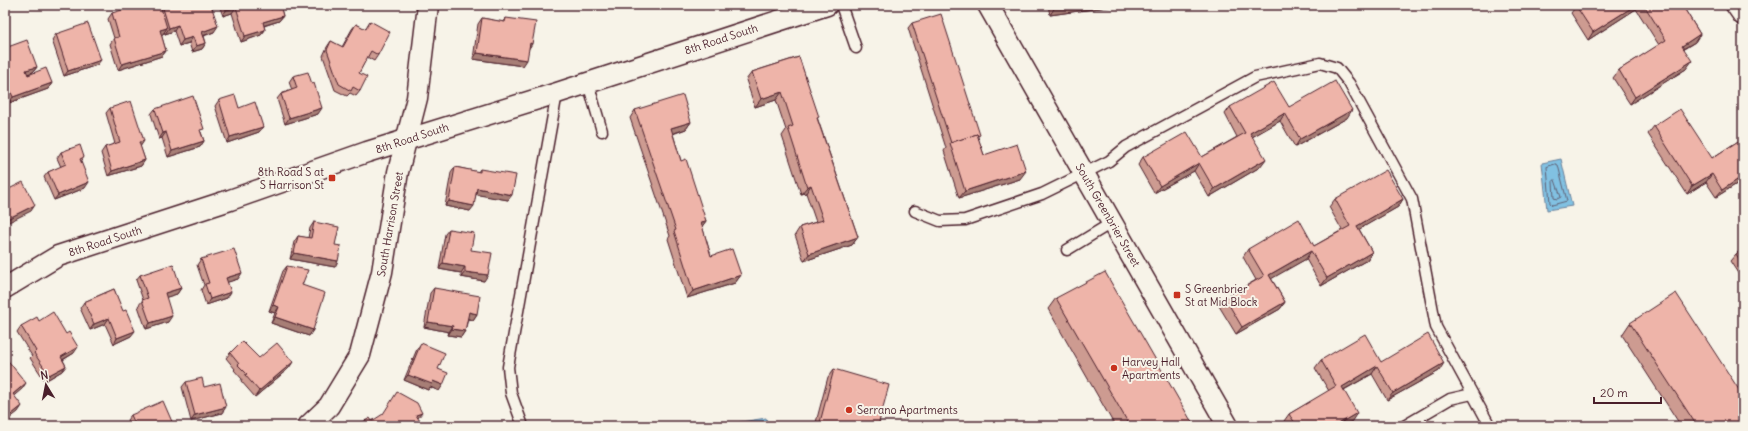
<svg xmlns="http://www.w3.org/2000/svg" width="1748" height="431" font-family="Delius,sans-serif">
<rect width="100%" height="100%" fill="#f7f3e8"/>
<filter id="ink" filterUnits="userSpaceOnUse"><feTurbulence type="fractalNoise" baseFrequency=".025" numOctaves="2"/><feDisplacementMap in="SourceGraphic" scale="8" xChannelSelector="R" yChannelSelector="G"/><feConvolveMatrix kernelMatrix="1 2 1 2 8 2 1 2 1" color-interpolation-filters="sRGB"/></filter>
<g filter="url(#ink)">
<g fill="#81c1e2" stroke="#6b8099">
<polygon points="1561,159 1572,206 1547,210 1542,163"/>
<polygon points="766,418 768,426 726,426 729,424"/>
</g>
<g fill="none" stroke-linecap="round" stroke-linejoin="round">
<g stroke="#606074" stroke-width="1">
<polygon points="1556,164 1558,165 1567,201 1552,205 1550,203 1547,167"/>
<polygon points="1555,180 1561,197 1557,199 1554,198 1553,182"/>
</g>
<g stroke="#4a1f2b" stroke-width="13">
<g id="service">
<polyline points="841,5 856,48"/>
<polyline points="588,83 602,131"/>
<polyline points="915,211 940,221 965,220 1042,194 1109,161 1126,147 1255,77 1320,63 1337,68 1349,83 1412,199 1436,327 1490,426"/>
<polyline points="1067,250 1113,222"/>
<polyline points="523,426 511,393 508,367 557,93"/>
<polyline points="1404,426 1450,399 1472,394"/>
</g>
</g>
<g stroke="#4a1f2b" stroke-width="23">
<g id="minor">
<polyline points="988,5 1228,426"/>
<polyline points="1736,5 1743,15"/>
<polyline points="5,288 58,256 230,200 367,152 557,93 827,5"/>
<polyline points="308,426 329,406 360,355 382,272 398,172 417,98 428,5"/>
</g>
</g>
<use href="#service" stroke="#f7f3e8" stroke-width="10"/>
<use href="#minor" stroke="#f7f3e8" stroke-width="20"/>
</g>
<g fill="#cd9b91" stroke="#4a1f2b">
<polygon points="157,5 211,5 214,32 204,36 206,43 202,49 192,52 189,43 179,46 174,31 165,34 164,32 163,34 161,34 166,51 162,56 118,70 110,44 114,38 108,19 112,13 148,8"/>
<polygon points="219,5 280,5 283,16 279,21 264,26 265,30 261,35 241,42 232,13 223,16"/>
<polygon points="1048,5 1114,5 1114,6 1050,15"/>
<polygon points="1577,5 1682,5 1700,34 1695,42 1684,49 1686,69 1630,104 1613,78 1619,70 1659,45 1636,9 1588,40 1571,13"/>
<polygon points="482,18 503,22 506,18 523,66 473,59 478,24"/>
<polygon points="370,21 378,55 374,61 367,57 359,73 360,91 356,96 350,93 347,96 335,90 323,56 327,47 331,41 342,47 352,29 356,24 365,29"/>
<polygon points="912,23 978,138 984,155 1020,179 959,198 944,151 946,148 908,28"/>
<polygon points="56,34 97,65 64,76 52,40"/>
<polygon points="5,48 37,67 33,72 28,74 28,75 52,83 48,89 9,103 5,93"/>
<polygon points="799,57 818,120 858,237 852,245 804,261 795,235 800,227 816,222 806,193 801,194 782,136 786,130 776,100 755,107 746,80 752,72"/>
<polygon points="293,76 318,114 285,124 277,99 281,94 292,90 289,82"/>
<polygon points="219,100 239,108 263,127 259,132 227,143 215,106"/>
<polygon points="1230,107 1289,107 1347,118 1295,147 1280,121 1252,137 1260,167 1209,197 1194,171 1154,193 1138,165 1143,157 1202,157 1237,137 1225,114"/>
<polygon points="110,108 140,146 145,160 141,166 108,176 101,153 105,147 115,144 106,113"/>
<polygon points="155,109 201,132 204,141 200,147 168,157 162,138 159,139 151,114"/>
<polygon points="635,110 691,122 686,129 673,134 681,161 706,221 702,226 711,256 741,275 735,283 687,298 668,239 670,236 630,118"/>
<polygon points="1654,126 1712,158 1743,138 1743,180 1716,197 1706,182 1687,194 1648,134"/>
<polygon points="61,152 84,157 81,162 85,188 54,200 44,177 48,172 61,167 57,158"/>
<polygon points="455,167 478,172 480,169 508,200 476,194 470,211 445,206 451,173"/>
<polygon points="1335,199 1403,199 1398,207 1359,229 1372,252 1367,260 1321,286 1306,259 1271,278 1285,302 1280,309 1236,334 1219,306 1225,298 1256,280 1243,257 1248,249 1314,246 1342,230 1329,207"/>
<polygon points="314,222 335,245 335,267 290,259 294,242 298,236 308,238 310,228"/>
<polygon points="449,229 471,250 484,281 461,277 461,273 439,269 445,234"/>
<polygon points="1743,229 1743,239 1740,234"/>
<polygon points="1743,249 1743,281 1730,261 1736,254"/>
<polygon points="201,259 238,279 227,282 227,298 206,305 201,290 204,285 197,265"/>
<polygon points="287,266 302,285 313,330 309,336 271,323 275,313 269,311 283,271"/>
<polygon points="140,275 181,288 177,294 166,297 168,322 146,329 138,306 143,300 136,280"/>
<polygon points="434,288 477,314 473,320 468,319 465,331 461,337 448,335 449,332 424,327 430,293"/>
<polygon points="114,289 131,336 114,344 105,324 90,330 80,308 84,302"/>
<polygon points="1056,298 1194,426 1115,426 1048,309"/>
<polygon points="39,321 74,353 63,360 66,366 62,371 45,381 30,358 32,356 17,332 21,326"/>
<polygon points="1630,323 1743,426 1681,426 1622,335"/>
<polygon points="421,343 438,369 439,391 430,387 428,390 404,380 417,349"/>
<polygon points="230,353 259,358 289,368 255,397 241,381 242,379 234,370 235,369 226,358"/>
<polygon points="1321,360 1381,362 1439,371 1387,400 1372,374 1344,390 1352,421 1343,426 1287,426 1284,421 1289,414 1329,391 1315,368"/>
<polygon points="834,369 878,426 815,426 828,377"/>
<polygon points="186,382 204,387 222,413 191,421 182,387"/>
<polygon points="131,415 167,426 130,426 127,420"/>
</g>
<g fill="#a77e76" stroke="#4a1f2b">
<polygon points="319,5 325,5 317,7"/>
<polygon points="1070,5 1114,5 1114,6 1050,15 1055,7"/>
<polygon points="1636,5 1639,5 1636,9 1588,40 1593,32"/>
<polygon points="236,7 232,13 223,16 226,10"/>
<polygon points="283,16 279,21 259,27 263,22"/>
<polygon points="178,25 174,31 165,34 169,28"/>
<polygon points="218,26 214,32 199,37 202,32"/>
<polygon points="167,28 163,34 156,36 160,30"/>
<polygon points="265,30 261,35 241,42 245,36"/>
<polygon points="1700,34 1695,42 1676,53 1682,46"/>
<polygon points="193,37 189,43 179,46 183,40"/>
<polygon points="206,43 202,49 192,52 196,46"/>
<polygon points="530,43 532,44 528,50"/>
<polygon points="166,51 162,56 118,70 122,64"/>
<polygon points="477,53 527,60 523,66 473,59"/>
<polygon points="101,60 97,65 64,76 68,71"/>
<polygon points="1692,61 1686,69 1630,104 1635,97"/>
<polygon points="37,67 33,72 22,76 26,70"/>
<polygon points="52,83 48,89 9,103 13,97"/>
<polygon points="782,92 776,100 755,107 761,99"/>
<polygon points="322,108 318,114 285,124 289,118"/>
<polygon points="1352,110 1347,118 1295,147 1300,139"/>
<polygon points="1285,113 1280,121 1245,141 1250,133"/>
<polygon points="691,122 686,129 665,136 671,128"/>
<polygon points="263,127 259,132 227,143 230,137"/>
<polygon points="166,132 162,138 159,139 163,133"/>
<polygon points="144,141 140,147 139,142"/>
<polygon points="204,141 200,147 168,157 172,151"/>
<polygon points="1266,159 1260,167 1209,197 1214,189"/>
<polygon points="145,160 141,166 108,176 112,171"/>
<polygon points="1199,163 1194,171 1154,193 1160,186"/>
<polygon points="1026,171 1020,179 959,198 965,191"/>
<polygon points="1712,174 1706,182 1687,194 1692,186"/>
<polygon points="1743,176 1743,180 1716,197 1722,190"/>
<polygon points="89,182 85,188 54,200 58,195"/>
<polygon points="811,185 806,193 801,194 807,187"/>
<polygon points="477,188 512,195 508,200 473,194"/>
<polygon points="1403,199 1398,207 1351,234 1357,226"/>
<polygon points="449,201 474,206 470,211 445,206"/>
<polygon points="35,205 31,211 5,224 5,220"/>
<polygon points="706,221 701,228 701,222"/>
<polygon points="858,237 852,245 804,261 809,254"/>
<polygon points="1311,251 1306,259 1264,283 1269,275"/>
<polygon points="1372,252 1367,260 1321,286 1327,278"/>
<polygon points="294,253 338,261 335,267 290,259"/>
<polygon points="443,263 465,267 461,273 439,269"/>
<polygon points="465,272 488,275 484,281 461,277"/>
<polygon points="242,273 238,279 222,284 226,278"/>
<polygon points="741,275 735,283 687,298 693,291"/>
<polygon points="181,288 177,294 161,299 165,293"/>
<polygon points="231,292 227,298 206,305 210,299"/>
<polygon points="1285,302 1280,309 1236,334 1242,327"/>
<polygon points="273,305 279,307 275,313 269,311"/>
<polygon points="469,312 477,314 473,320 465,318"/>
<polygon points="172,316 168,322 146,329 150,323"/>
<polygon points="275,317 313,330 309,336 271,323"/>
<polygon points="109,318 105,324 90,330 94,324"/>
<polygon points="428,322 453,326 449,332 424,327"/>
<polygon points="452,329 465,331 461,337 448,335"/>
<polygon points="135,331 131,336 114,344 117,338"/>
<polygon points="78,347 74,353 57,363 61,357"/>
<polygon points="293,362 289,368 255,397 259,391"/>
<polygon points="1444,363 1439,371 1387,400 1393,393"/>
<polygon points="66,366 62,371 45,381 49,375"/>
<polygon points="1377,366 1372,374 1336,394 1342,387"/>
<polygon points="408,375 433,381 443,385 439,391 430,387 428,390 404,380"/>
<polygon points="26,383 22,389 9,400 13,394"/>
<polygon points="22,406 18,412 5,422 5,421 7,418"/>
<polygon points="226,407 222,413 191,421 195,415"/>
<polygon points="422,413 418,418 412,421 416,415"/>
<polygon points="1357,413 1352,421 1343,426 1335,426"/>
</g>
<g fill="#eeb4a9" stroke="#4a1f2b">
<polygon points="138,5 147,5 148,8 157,5 160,5 167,28 160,30 166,51 122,64 114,38 119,37 112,13"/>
<polygon points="162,5 211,5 218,26 202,32 206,43 196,46 193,37 183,40 178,25 169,28"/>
<polygon points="225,5 280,5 283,16 263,22 265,30 245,36 236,7 226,10"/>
<polygon points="1055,5 1070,5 1055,7"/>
<polygon points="1577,5 1636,5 1593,32 1576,6"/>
<polygon points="1644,5 1682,5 1700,34 1682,46 1692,61 1635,97 1619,70 1666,40"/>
<polygon points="941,14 980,135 978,136 977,134 951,143 912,23"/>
<polygon points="482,18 505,22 506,18 536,22 532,44 530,43 527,60 477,53"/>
<polygon points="370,21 390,32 378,55 371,51 366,60 359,73 367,77 360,91 353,87 351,91 339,84 327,50 331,41 343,47 356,24 366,29"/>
<polygon points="88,23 101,60 68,71 56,34"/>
<polygon points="27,40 37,67 26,70 28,75 46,68 52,83 13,97 5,77 5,48"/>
<polygon points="799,57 819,117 817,118 858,237 809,254 800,227 823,220 811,185 807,187 788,128 793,126 782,92 761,99 752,72"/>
<polygon points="308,72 312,84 314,83 322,108 289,118 281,94 297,88 293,76"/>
<polygon points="1335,81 1352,110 1300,139 1285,113 1250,133 1266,159 1214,189 1199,163 1160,186 1143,157 1187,132 1202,157 1245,133 1230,107 1274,82 1289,107"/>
<polygon points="235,95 239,108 255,102 263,127 230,137 219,100"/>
<polygon points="683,95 691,122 671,128 681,161 686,159 706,221 701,222 711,256 732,249 741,275 693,291 674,231 676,230 635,110"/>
<polygon points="193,96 204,129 200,130 204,141 172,151 166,132 163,133 155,109"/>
<polygon points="131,101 144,141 139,142 145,160 112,171 105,147 120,142 110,108"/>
<polygon points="1680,109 1712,158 1743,138 1743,176 1722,190 1712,174 1692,186 1654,126"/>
<polygon points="977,134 984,155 1017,144 1026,171 965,191 950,143"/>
<polygon points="80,145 84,157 80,159 89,182 58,195 48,172 66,164 61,152"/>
<polygon points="455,167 480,172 480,169 516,175 512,195 477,188 474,206 449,201"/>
<polygon points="1386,170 1403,199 1357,226 1372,252 1327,278 1311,251 1269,275 1285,302 1242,327 1225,298 1264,276 1248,249 1299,219 1314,246 1350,226 1335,199"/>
<polygon points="23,182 35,205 5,220 5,191"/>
<polygon points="314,222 339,227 335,245 341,246 338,261 294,253 298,236 311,238"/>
<polygon points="449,229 474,233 471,250 492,253 488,275 465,272 465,267 443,263"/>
<polygon points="234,249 242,273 226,278 231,292 210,299 205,284 209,283 201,259"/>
<polygon points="1743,249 1743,265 1736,254"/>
<polygon points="173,264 181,288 165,293 172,316 150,323 142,300 148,298 140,275"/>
<polygon points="287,266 308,270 302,285 325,293 313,330 275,317 279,307 273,305"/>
<polygon points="1105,272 1194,426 1130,426 1056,298"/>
<polygon points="434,288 480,296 477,314 469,312 465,331 452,329 453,326 428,322"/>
<polygon points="114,289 123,311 126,310 135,331 117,338 109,318 94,324 84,302"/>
<polygon points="1676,293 1743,396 1743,426 1697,426 1630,323"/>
<polygon points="53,312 66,334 69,332 78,347 61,357 66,366 49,375 34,353 36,351 21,326 37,317 39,321"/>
<polygon points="1365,334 1381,362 1428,334 1444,363 1393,393 1377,366 1342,387 1357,413 1335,426 1297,426 1289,414 1336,386 1321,360"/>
<polygon points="242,341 259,358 277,343 293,362 259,391 245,375 247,374 238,365 239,364 230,353"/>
<polygon points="421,343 445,353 438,369 448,373 443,385 433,381 432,384 408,375"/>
<polygon points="5,357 26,383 13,394 22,406 7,418 5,417"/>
<polygon points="834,369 889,385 878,426 819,426"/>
<polygon points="202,378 204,387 220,383 226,407 195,415 186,382"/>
<polygon points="397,392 417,403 422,413 416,415 423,426 358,426 358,425 370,418 372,421 383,414"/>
<polygon points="163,401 173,424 167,426 136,426 131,415"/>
<polygon points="1478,423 1480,426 1473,426"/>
</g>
</g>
<g fill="#c8321e" stroke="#f7f3e8" stroke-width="1.5">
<rect x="328" y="174" width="8" height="8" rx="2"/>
<rect x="1173" y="291" width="8" height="8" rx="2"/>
<circle cx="1114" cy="368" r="4"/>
<circle cx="849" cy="410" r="4"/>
</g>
<g text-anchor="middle" stroke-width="4" stroke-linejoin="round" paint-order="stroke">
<g font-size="11" fill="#4a1f2b" stroke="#f7f3e8">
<text transform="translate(721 39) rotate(-18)" y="4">8th Road South</text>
<text transform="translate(412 138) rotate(-18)" y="4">8th Road South</text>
<text transform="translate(1108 215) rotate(60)" y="4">South Greenbrier Street</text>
<text transform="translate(390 224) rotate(-80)" y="4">South Harrison Street</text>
<text transform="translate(105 241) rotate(-18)" y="4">8th Road South</text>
</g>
<g font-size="11" fill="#4a1f2b" stroke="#f7f3e8" text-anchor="start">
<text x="324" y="176" text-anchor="end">8th Road S at<tspan x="324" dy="13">S Harrison St</tspan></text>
<text x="1185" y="293">S Greenbrier<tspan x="1185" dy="13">St at Mid Block</tspan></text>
<text x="1122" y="366">Harvey Hall<tspan x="1122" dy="13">Apartments</tspan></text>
<text x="857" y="414">Serrano Apartments</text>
</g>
</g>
<rect width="1748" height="431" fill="none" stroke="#f7f3e8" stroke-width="20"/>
<rect x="10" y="10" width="1728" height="411" fill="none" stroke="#4a1f2b" stroke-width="1.5" filter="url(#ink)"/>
<g transform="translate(46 385) rotate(350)" stroke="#f7f3e8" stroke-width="3" paint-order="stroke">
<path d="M0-3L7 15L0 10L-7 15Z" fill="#4a1f2b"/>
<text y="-6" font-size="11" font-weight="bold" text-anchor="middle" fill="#4a1f2b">N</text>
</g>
<path d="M1594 397v6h67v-6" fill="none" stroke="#4a1f2b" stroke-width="2"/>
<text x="1600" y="397" font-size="12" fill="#4a1f2b" stroke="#f7f3e8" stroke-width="3" paint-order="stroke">20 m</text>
</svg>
